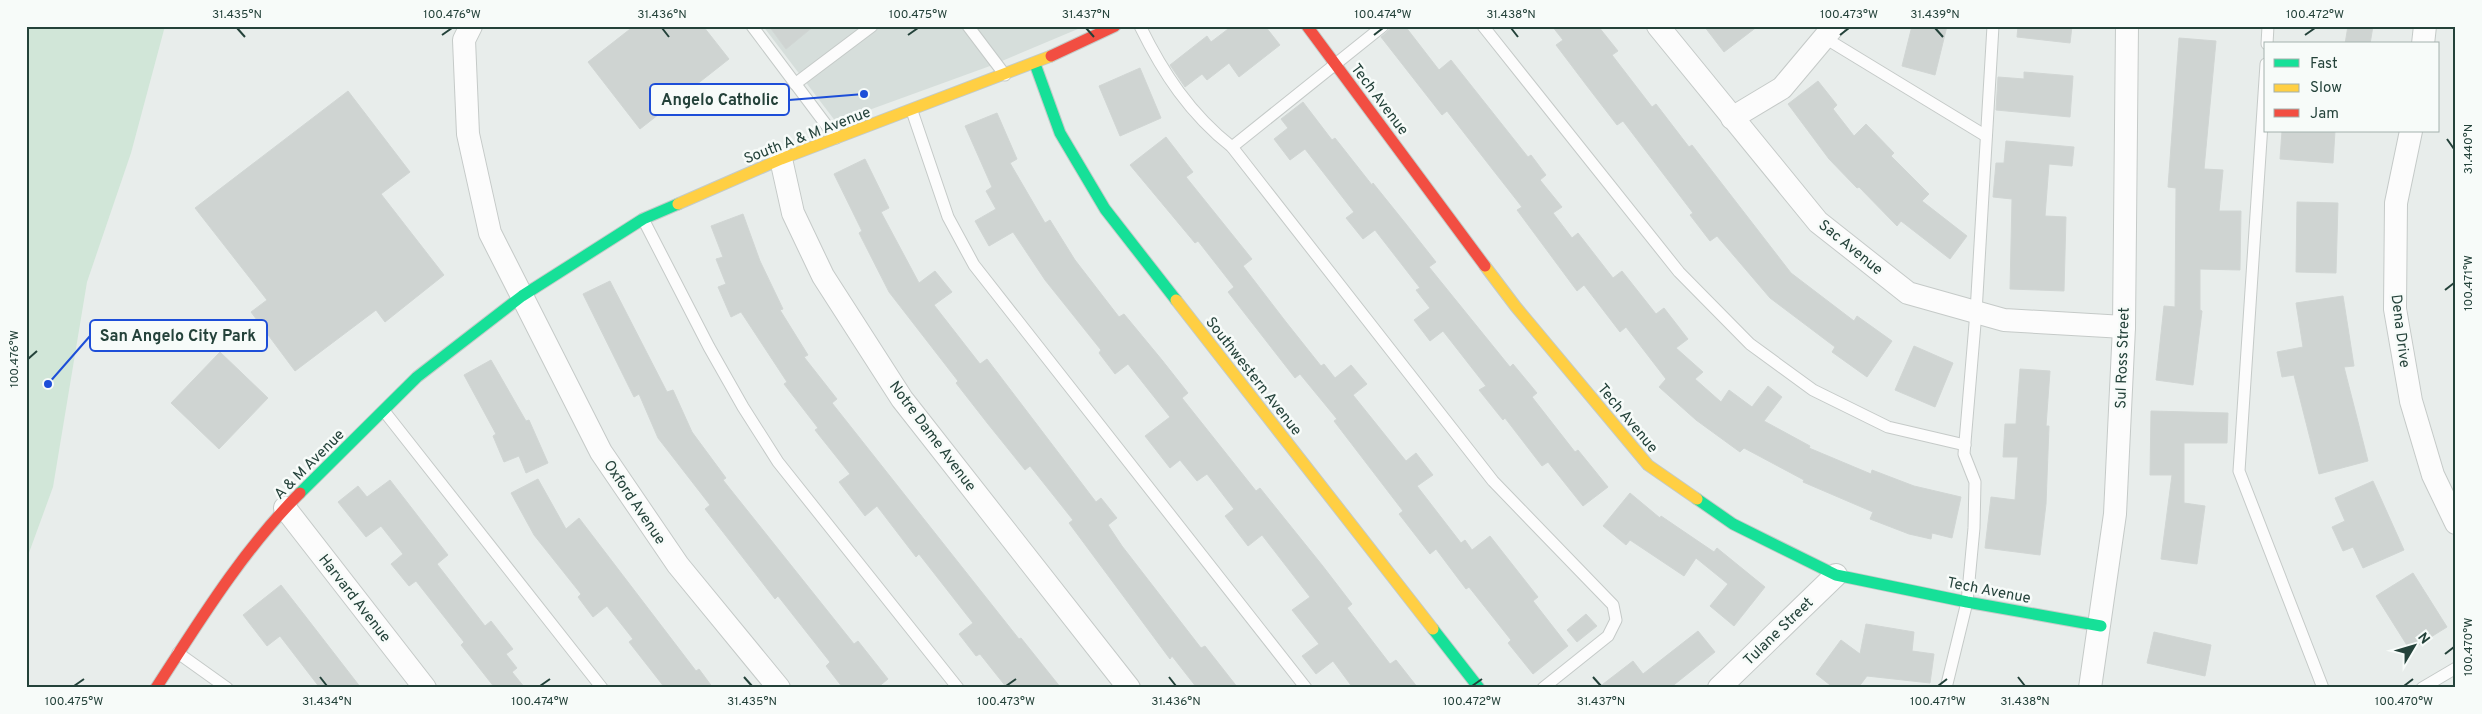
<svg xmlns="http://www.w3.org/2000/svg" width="2482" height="714" font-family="Overpass,sans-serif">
<rect width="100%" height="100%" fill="#e8edeb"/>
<polygon fill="#d6dedb" points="763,26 1085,26 990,66 836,122"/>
<polygon fill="#d1e6d8" points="26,26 165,26 131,153 87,282 53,487 26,561"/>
<g fill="#cfd4d2" stroke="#d1d6d4">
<polygon points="634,26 703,26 729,59 640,129 588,62"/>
<polygon points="769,26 814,26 786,49"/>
<polygon points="1232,26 1265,26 1280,45 1239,77 1229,63 1207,80 1202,74 1185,87 1170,65 1207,36 1211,42"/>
<polygon points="1394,26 1405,26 1439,70 1451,60 1528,157 1531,155 1546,175 1540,180 1562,207 1553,213 1572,238 1578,233 1613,278 1622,271 1656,314 1664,308 1688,339 1676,348 1703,372 1695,379 1721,402 1729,390 1752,407 1768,386 1782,397 1764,421 1810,446 1809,448 1871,474 1872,470 1914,486 1961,497 1952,538 1932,533 1931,539 1909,534 1870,519 1873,512 1803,482 1804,480 1744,448 1740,452 1696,420 1659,387 1666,379 1626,327 1620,332 1584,285 1577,291 1517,210 1522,207 1493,170 1447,111 1442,115 1381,37"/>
<polygon points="1552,26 1598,26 1618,51 1612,55 1652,107 1656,104 1689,147 1692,145 1791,273 1854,321 1857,316 1892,341 1867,377 1832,352 1835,347 1770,298 1717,236 1710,241 1690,215 1693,213 1623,121 1617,125 1587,86 1556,45 1563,40"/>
<polygon points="1704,26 1758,26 1724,52"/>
<polygon points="1912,26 1947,26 1935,75 1902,66"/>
<polygon points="2018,26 2072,26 2070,43 2017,37"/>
<polygon points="2348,26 2373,26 2370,44 2345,44"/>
<polygon points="2179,38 2216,41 2204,169 2223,170 2219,211 2241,211 2240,270 2200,269 2200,310 2202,311 2193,385 2156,380 2164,306 2175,307 2176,188 2168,187"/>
<polygon points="1140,68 1161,118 1120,136 1099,86"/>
<polygon points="2024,72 2073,76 2070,117 1996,110 1998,77 2024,79"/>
<polygon points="1818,81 1837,105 1833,109 1854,136 1866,124 1894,153 1891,156 1929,194 1922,201 1967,236 1950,259 1901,221 1897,226 1859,187 1857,188 1829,159 1788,104"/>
<polygon points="348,91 410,172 381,194 444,275 385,322 376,310 295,371 251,312 267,300 195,208"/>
<polygon points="1303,102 1332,140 1335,138 1372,185 1373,183 1406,224 1436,262 1429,267 1510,367 1513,364 1537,393 1532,397 1575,452 1578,450 1608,487 1583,506 1548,462 1542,466 1505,418 1503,420 1479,390 1486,386 1443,331 1430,341 1414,320 1430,308 1416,290 1420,288 1375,230 1363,239 1346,218 1354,212 1305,149 1290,160 1274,139 1288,128 1281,119"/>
<polygon points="997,113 1017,159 1010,163 1045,223 1050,220 1075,260 1119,317 1124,314 1162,360 1188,393 1182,398 1256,491 1260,488 1322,565 1352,604 1347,608 1390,664 1396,660 1418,688 1353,688 1333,661 1316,674 1302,656 1319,644 1292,610 1310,597 1262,535 1248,546 1225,516 1234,509 1207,474 1197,481 1180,460 1170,468 1145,436 1170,417 1128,364 1115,374 1099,353 1101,350 1045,280 1013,232 989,246 975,221 996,209 986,191 992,187 965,126"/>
<polygon points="2282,131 2335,131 2333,163 2280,159"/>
<polygon points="1166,137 1193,172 1186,177 1252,259 1243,266 1286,322 1321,366 1324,364 1335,378 1351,365 1367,384 1353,395 1406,461 1416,453 1433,475 1417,486 1461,543 1465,540 1472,550 1490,536 1538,597 1533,601 1568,646 1533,674 1508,643 1511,640 1469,587 1466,589 1436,549 1430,554 1399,514 1403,511 1334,421 1337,419 1300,374 1295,378 1228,292 1234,287 1198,241 1195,243 1130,165"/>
<polygon points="2006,141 2074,147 2072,166 2049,164 2045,216 2066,217 2064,291 2010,289 2012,199 1993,197 1996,163 2004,163"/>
<polygon points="865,159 889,208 881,212 919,283 935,271 952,292 934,305 980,364 987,359 1096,502 1101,498 1117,518 1108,525 1122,546 1201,648 1205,646 1238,688 1197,688 1172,656 1170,659 1069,523 1073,520 1030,466 1025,470 988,424 956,383 958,381 889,292 859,233 862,231 834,174"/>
<polygon points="2297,202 2338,203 2336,273 2296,272"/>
<polygon points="743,214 760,261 783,309 780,310 808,355 804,357 837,399 832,403 1019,639 1021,638 1061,688 1007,688 980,654 976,656 959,634 973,623 919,554 916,557 877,506 865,516 839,482 850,474 815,430 818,428 784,384 787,382 741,312 731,317 718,287 726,284 716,259 723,257 711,226"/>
<polygon points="610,281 667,392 673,390 692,432 726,478 723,480 854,644 858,641 888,679 877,688 843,688 826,666 830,662 778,596 775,599 705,509 710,505 658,438 639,394 634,397 583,294"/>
<polygon points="2343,296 2354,366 2344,367 2368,461 2319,474 2294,375 2282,377 2277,352 2303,347 2296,303"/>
<polygon points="1914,346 1953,363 1935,407 1895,390"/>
<polygon points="220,352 268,398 219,449 171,403"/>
<polygon points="491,360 526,421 529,420 548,463 526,473 519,456 504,462 493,436 496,434 464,375"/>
<polygon points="2020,369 2050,371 2046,426 2049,426 2046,504 2040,555 1985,548 1991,497 2015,500 2018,457 2003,457 2005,424 2016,424"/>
<polygon points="2151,411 2228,413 2227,443 2184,443 2184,503 2205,506 2197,564 2161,559 2172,475 2150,475"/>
<polygon points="538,479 566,529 579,518 696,671 699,669 713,688 665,688 629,642 633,639 607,606 593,617 578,597 581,594 534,535 511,493"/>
<polygon points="390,480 448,555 437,564 485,626 491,621 513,649 506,654 517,668 512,672 525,688 495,688 461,645 464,642 416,581 409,586 391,564 403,554 381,526 366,537 338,502 358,486 367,497"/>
<polygon points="2373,481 2404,550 2363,568 2353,547 2343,551 2332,527 2345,521 2335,498"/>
<polygon points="1630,493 1660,518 1661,516 1714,552 1717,548 1765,587 1734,626 1710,606 1728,584 1696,558 1684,576 1630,540 1626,545 1603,526"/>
<polygon points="2413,573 2447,627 2410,650 2376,596"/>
<polygon points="281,585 306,617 361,688 320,688 280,636 267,646 243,615"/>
<polygon points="1586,614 1597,626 1577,642 1567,630"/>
<polygon points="1866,624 1914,632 1912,651 1934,654 1930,683 1867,676 1858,688 1834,688 1816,674 1841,640 1860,654"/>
<polygon points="1698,631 1715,652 1670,688 1598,688 1633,661 1643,674"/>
<polygon points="2154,632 2211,645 2205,676 2147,663"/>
</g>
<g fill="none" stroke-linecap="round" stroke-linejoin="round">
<g stroke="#c5cac8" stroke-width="13">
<g id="lane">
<polyline points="752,26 836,138"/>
<polyline points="968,26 1005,75"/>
<path d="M1140,26C1163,73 1190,114 1232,147L1493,481L1613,605L1616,620L1608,636L1543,688"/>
<polyline points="1483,26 1679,272 1750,344 1813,390 1888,427 1965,445"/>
<polyline points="1825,38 1986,136"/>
<polyline points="2267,44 2268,26"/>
<polyline points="2266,64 2239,471 2323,688"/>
<polyline points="795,84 872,26"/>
<polyline points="912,111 948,217 974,265 1306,688"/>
<polyline points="1232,147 1383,26"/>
<polyline points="643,219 709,347 743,407 778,462 958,688"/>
<polyline points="384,411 602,688"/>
<polyline points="178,653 227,688"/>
<polyline points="1946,688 1967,602 1974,528 1975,482 1964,454 1976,312 1993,26"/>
<polyline points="2422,688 2456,668"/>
</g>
</g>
<g stroke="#c5cac8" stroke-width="24">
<g id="street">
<polyline points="471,26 464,40 468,134 490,233 601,452 678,565 779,688"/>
<polyline points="1658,26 1818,222 1908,293 2004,320 2124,327"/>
<polyline points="2423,44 2425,26"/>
<polyline points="1732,118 1782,88 1834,26"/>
<polyline points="2411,131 2396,203 2395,309 2411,401 2433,475 2456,523"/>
<polyline points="781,159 793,213 823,276 902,399 1129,688"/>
<polyline points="285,508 425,688"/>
<polyline points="1719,688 1836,575"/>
<polyline points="2090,688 2115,514 2124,327 2127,26"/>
</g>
</g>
<g stroke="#c3cbc8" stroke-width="13">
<g id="fast">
<polyline points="1035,64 1060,133 1105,209 1176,300"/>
<polyline points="300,493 417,377 522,296 643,219 678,204"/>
<polyline points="1697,499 1733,524 1836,575 1967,602 2101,626"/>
<polyline points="1433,629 1479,688"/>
</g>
</g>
<g stroke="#c3cbc8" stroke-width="13">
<g id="slow">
<polyline points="678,204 781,159 1051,56"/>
<polyline points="1485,266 1516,307 1648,465 1697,499"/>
<polyline points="1176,300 1433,629"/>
</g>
</g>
<g stroke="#c3cbc8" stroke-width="13">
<g id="jam">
<polyline points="1307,26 1485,266"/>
<polyline points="1051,56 1115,26"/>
<path d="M156,688C200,620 243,550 300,493"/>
</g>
</g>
<use href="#lane" stroke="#fcfcfc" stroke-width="11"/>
<use href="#street" stroke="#fcfcfc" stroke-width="22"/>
<use href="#fast" stroke="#16e098" stroke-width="11"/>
<use href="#slow" stroke="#ffcf43" stroke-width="11"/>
<use href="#jam" stroke="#f24e42" stroke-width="11"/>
</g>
<path fill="none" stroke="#24423a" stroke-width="2" d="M237,28L245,37M662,28L669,37M1086,28L1094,37M1511,28L1518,37M1935,28L1943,37M442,35L452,28M908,35L918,28M1374,35L1383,28M1840,35L1849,28M2305,35L2315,28M2447,139L2454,149M2445,290L2454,283M28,359L37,351M2445,654L2454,647M320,677L327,686M744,677L752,686M1169,677L1176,686M1593,677L1601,686M2018,677L2025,686M74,686L84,679M540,686L550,679M1006,686L1016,679M1472,686L1482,679M1938,686L1947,679M2404,686L2413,679"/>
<g text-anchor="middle" stroke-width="5" stroke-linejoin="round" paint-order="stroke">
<g font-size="15" fill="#24423a" stroke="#f7fbf9">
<text transform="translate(1380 99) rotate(53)" y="5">Tech Avenue</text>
<text transform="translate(807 135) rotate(-21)" y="5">South A &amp; M Avenue</text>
<text transform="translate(1851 247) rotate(39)" y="5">Sac Avenue</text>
<text transform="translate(2401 331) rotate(83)" y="5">Dena Drive</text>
<text transform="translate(2122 358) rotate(-88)" y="5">Sul Ross Street</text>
<text transform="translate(1254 376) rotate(52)" y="5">Southwestern Avenue</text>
<text transform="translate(1628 418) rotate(50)" y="5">Tech Avenue</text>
<text transform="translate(933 436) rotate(53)" y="5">Notre Dame Avenue</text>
<text transform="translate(309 464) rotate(-45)" y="5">A &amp; M Avenue</text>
<text transform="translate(635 502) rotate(56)" y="5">Oxford Avenue</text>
<text transform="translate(1989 590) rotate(11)" y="5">Tech Avenue</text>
<text transform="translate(355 598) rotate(52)" y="5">Harvard Avenue</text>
<text transform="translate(1778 631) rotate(-44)" y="5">Tulane Street</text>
</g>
</g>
<path fill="none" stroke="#1d4ed8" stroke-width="2" d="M864 94L789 100M48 384L90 336"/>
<g fill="#1d4ed8" stroke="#f7fbf9" stroke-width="2">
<circle cx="864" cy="94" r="5"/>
<circle cx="48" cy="384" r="5"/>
</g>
<g fill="#f7fbf9" stroke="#1d4ed8" stroke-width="2">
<rect x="650" y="84" width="139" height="31" rx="5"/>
<rect x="90" y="320" width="177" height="31" rx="5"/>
</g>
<g font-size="16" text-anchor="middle" font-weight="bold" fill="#24423a">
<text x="720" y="105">Angelo Catholic</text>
<text x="178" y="341">San Angelo City Park</text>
</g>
<rect width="2482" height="714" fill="none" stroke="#f7fbf9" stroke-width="55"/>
<rect x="2264" y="42" width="175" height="90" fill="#f7fbf9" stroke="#a3b1ad"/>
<rect x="2274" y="59" width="25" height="8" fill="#16e098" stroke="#a3b1ad"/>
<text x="2310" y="68" font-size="15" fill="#24423a">Fast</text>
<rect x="2274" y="84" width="25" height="8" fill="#ffcf43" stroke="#a3b1ad"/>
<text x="2310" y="92" font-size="15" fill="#24423a">Slow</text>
<rect x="2274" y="109" width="25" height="8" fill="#f24e42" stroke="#a3b1ad"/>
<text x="2310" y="118" font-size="15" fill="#24423a">Jam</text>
<g transform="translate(2414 646) rotate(52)" stroke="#f7fbf9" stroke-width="4" paint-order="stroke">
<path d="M0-4L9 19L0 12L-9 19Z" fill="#24423a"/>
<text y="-8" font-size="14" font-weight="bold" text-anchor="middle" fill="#24423a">N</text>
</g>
<rect x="28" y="28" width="2426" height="658" fill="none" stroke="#24423a" stroke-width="2"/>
<g font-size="12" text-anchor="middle" fill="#24423a">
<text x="237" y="18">31.435°N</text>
<text x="452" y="18">100.476°W</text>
<text x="662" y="18">31.436°N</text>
<text x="918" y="18">100.475°W</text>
<text x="1086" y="18">31.437°N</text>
<text x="1383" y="18">100.474°W</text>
<text x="1511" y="18">31.438°N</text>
<text x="1849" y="18">100.473°W</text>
<text x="1935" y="18">31.439°N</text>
<text x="2315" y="18">100.472°W</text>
<text transform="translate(2468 149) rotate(-90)" y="4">31.440°N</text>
<text transform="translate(2468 283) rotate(-90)" y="4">100.471°W</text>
<text transform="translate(14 359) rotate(-90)" y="4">100.476°W</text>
<text transform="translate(2468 647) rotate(-90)" y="4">100.470°W</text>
<text x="74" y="705">100.475°W</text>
<text x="327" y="705">31.434°N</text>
<text x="540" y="705">100.474°W</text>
<text x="752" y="705">31.435°N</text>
<text x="1006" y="705">100.473°W</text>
<text x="1176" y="705">31.436°N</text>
<text x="1472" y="705">100.472°W</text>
<text x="1601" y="705">31.437°N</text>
<text x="1938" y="705">100.471°W</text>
<text x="2025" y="705">31.438°N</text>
<text x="2404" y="705">100.470°W</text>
</g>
</svg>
